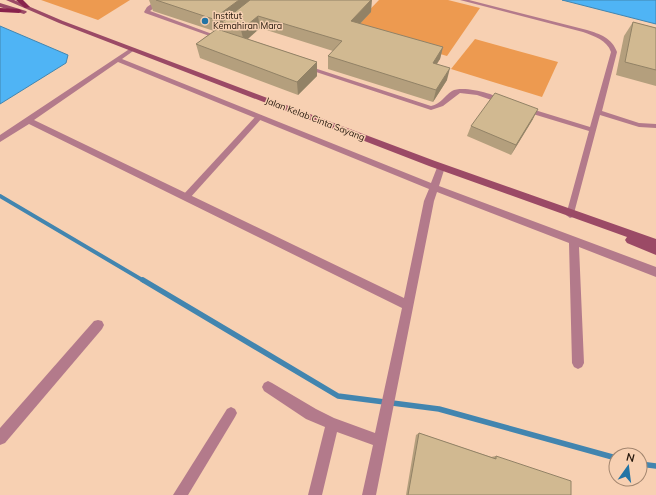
<svg xmlns="http://www.w3.org/2000/svg" width="656" height="495" font-family="Mulish,sans-serif">
<rect width="100%" height="100%" fill="#f7d0b2"/>
<g fill="#ed9a50">
<polygon points="41,0 130,0 98,20"/>
<polygon points="379,0 448,0 480,8 447,56 352,28"/>
<polygon points="475,39 558,62 542,97 451,69"/>
</g>
<g fill="#4fb4f5" stroke="#4285af">
<polygon points="562,0 656,0 656,24"/>
<polygon points="0,26 68,55 66,63 0,104"/>
</g>
<g fill="none" stroke-linecap="round" stroke-linejoin="round">
<polyline stroke="#4285af" stroke-width="4" points="0,196 144,281"/>
<g stroke="#4285af" stroke-width="5.5">
<polyline points="143,280 338,396 439,409 616,458"/>
<polyline points="640,464 656,466"/>
</g>
<g fill="#b37a8b" fill-rule="evenodd">
<polygon points="157,0 164,0 150,11 223,38 218,39 145,13 144,12 147,7"/>
<path d="M460,0H469L587,30C600,34 612,38 617,52L602,111L639,123L656,124V128L639,127L600,115L573,217L570,218L566,215L589,131L523,111L522,109L525,107L590,127L611,52C607,40 594,36 583,32Z"/>
<path d="M304,66H308L431,106C441,104 444,96 452,91C463,85 497,94 506,102L503,104L477,95L460,93L443,106L431,110L304,68Z"/>
<polygon points="257,115 261,115 263,117 189,199 183,199 182,197 183,195"/>
</g>
<g fill="#b37a8b" fill-rule="evenodd">
<path d="M131,48L136,49L122,59L431,183L438,165H444L445,167L439,186L656,267V277L579,247L584,363L582,367L578,369L574,367L572,363L569,243L437,192L434,201L376,495H362L373,445L337,432L322,495H308L325,427L306,419L264,391L262,387L264,383L268,381L272,383L316,409L334,418L375,433L402,308L29,124L0,142V135ZM118,62L429,189L424,201L404,298L34,120Z"/>
<polygon points="98,320 102,321 104,325 102,329 5,443 0,445 0,428 94,321"/>
<polygon points="231,407 235,409 237,413 235,417 188,495 173,495 227,409"/>
</g>
<g fill="#9b4a66" fill-rule="evenodd">
<polygon points="6,0 14,0 63,21 435,161 656,239 656,255 627,243 625,240 627,237 429,166 59,23"/>
<polygon points="0,3 26,11 27,12 24,14 0,7"/>
</g>
<g fill="#88224c" fill-rule="evenodd">
<polygon points="16,0 23,0 30,7 25,8"/>
<polygon points="0,8 19,9 22,11 19,13 0,12"/>
</g>
</g>
<g fill="#b49f7d" fill-rule="evenodd">
<path d="M149,0H371V12L360,24L443,47L440,59L437,64L447,80L433,102L328,69V56L333,51L260,28L248,39L317,62V76L298,95L200,58L196,44L214,31L153,11ZM223,27L224,31L220,29Z"/>
<polygon points="633,22 656,28 656,86 616,75 624,36"/>
<polygon points="533,119 511,155 467,136 471,126"/>
<polygon points="419,433 491,457 496,456 571,495 406,495 416,435"/>
</g>
<g fill="#928266">
<polygon points="239,0 258,0 226,23 222,22 223,27 217,32 213,19"/>
<polygon points="371,0 372,0 371,12 350,34 351,21"/>
<polygon points="258,16 260,28 244,42 241,30"/>
<polygon points="443,47 440,59 429,75 433,63"/>
<polygon points="317,62 317,76 298,95 297,82"/>
<polygon points="450,68 447,80 433,102 436,90"/>
<polygon points="538,109 533,119 511,155 516,145"/>
</g>
<g fill="#d1b991" stroke="#928266">
<polygon points="156,0 239,0 213,19"/>
<polygon points="250,0 371,0 351,21 443,47 433,63 450,68 436,90 328,56 342,41 258,16 241,30 224,24 226,23 222,22"/>
<polygon points="633,22 656,28 656,70 625,62"/>
<polygon points="217,29 317,62 297,82 196,44"/>
<polygon points="495,93 538,109 516,145 471,126"/>
<polygon points="419,433 496,459 496,456 571,481 571,495 408,495"/>
</g>
<circle fill="#2274a5" stroke="#f7d0b2" stroke-width="1.5" cx="205" cy="21" r="4"/>
<g text-anchor="middle" stroke-width="3" stroke-linejoin="round" paint-order="stroke">
<g font-size="9" fill="#24160b" stroke="#f7d0b2" text-anchor="start">
<text x="213" y="19">Institut<tspan x="213" dy="10">Kemahiran Mara</tspan></text>
</g>
<g font-size="9" fill="#24160b" stroke="#f7d0b2">
<text transform="translate(315 119) rotate(21)" y="3">Jalan Kelab Cinta Sayang</text>
</g>
</g>
<g transform="translate(628 467) rotate(14)"><circle r="19" fill="#f7d0b2" stroke="#a3866f"/>
<path d="M0-3L7 15L0 10L-7 15Z" fill="#2274a5"/>
<text y="-6" font-size="11" font-weight="bold" text-anchor="middle" fill="#24160b">N</text>
</g>
</svg>
